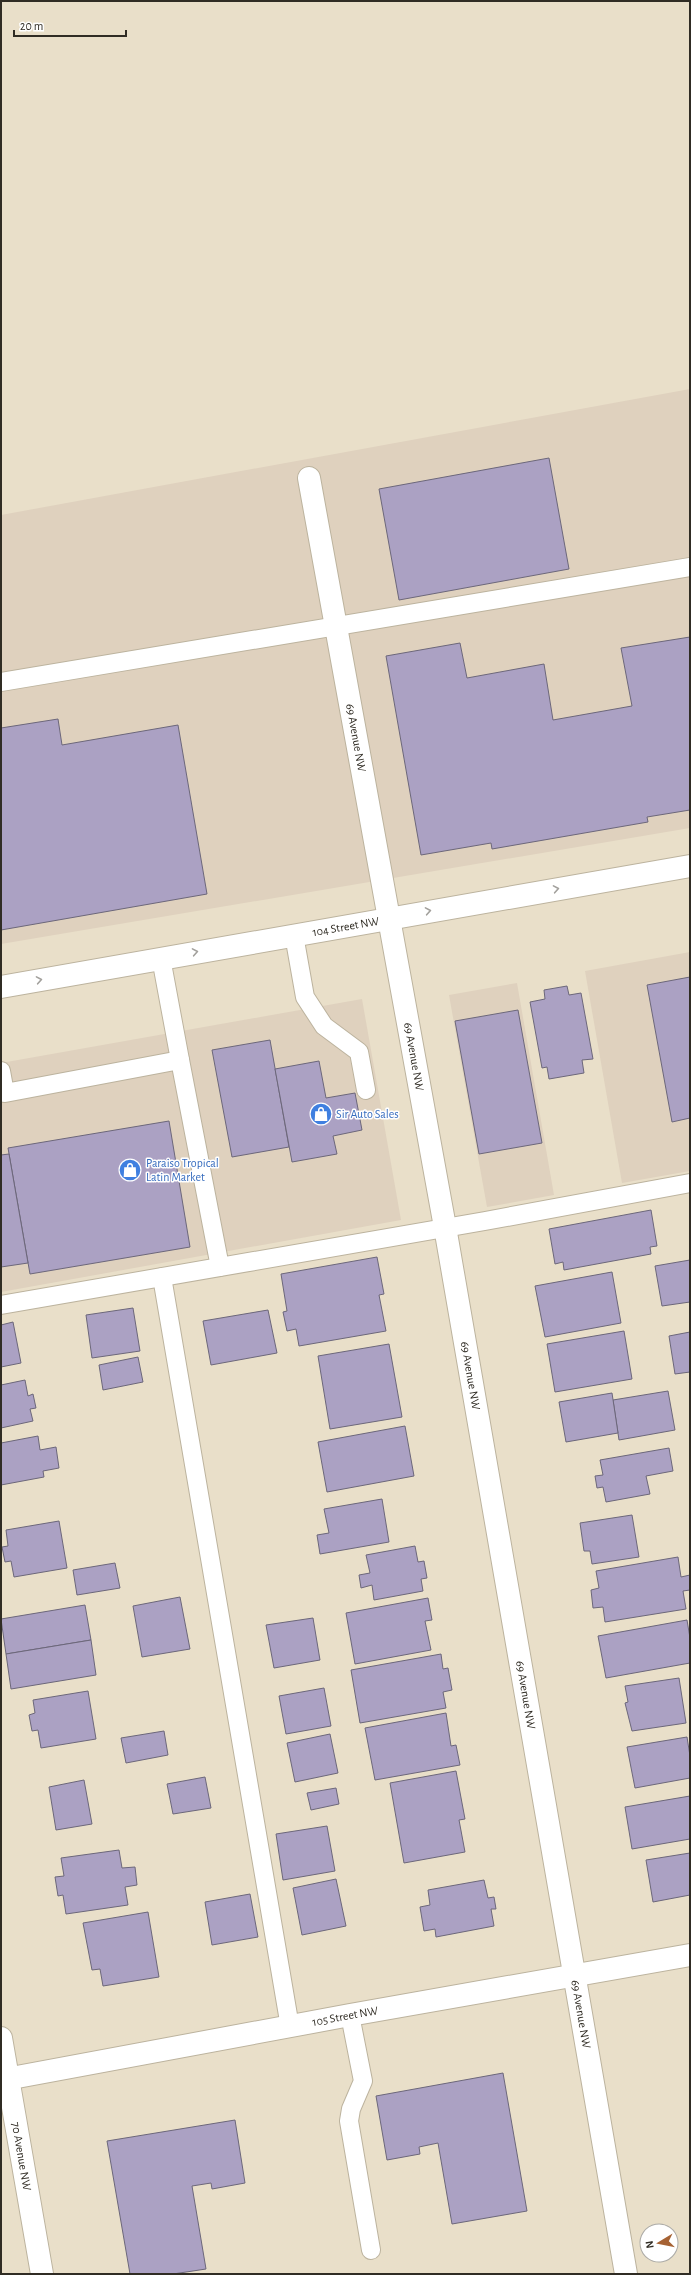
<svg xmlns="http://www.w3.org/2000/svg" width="691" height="2275" font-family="'Alegreya Sans',sans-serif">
<rect width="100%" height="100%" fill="#e9dfc9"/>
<g fill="#dfd1be">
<polygon points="690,389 690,828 1,944 1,515"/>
<polygon points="690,952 690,1171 622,1183 585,971"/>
<polygon points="517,983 554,1195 487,1207 449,995"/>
<polygon points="362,999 401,1220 1,1292 1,1063"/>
</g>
<g fill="#aba1c3" stroke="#6c677a">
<polygon points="549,458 569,569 399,600 379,489"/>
<polygon points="690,637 690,810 647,817 648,822 492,849 491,843 421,855 386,656 460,643 467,678 544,664 553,720 632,706 621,648"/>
<polygon points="58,719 62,745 178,725 207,894 1,930 1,728"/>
<polygon points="690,977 690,1118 672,1122 647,985"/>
<polygon points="567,986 569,995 581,993 593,1059 582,1060 584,1073 549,1079 547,1067 542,1068 530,1002 545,999 544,990"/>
<polygon points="518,1010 542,1143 479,1154 455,1021"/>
<polygon points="270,1040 289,1147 232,1157 212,1050"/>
<polygon points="319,1061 326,1098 355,1093 362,1130 333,1136 337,1154 292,1162 275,1069"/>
<polygon points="169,1121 190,1247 30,1274 8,1148"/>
<polygon points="9,1154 28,1263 1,1267 1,1155"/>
<polygon points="651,1210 657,1246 650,1247 651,1254 564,1270 563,1262 555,1264 549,1229"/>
<polygon points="377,1257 384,1294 379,1295 386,1331 299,1346 296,1329 287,1331 283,1312 287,1311 281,1274"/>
<polygon points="690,1260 690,1302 662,1306 655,1266"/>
<polygon points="612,1272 621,1323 545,1337 535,1286"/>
<polygon points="133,1308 140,1351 92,1358 86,1315"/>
<polygon points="268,1310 277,1353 211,1365 203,1321"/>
<polygon points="13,1322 21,1363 1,1367 1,1325"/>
<polygon points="624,1331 632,1379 555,1392 547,1344"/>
<polygon points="690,1332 690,1372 675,1374 669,1336"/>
<polygon points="389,1344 402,1417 330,1429 318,1356"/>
<polygon points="138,1357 143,1382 103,1390 99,1365"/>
<polygon points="25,1380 28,1396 33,1394 36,1408 30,1409 33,1421 1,1428 1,1385"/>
<polygon points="668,1391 675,1430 619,1440 613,1400"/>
<polygon points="612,1393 618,1433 566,1442 559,1402"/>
<polygon points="405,1426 414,1476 327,1492 318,1442"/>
<polygon points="38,1436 40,1450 56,1447 59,1468 43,1471 44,1477 1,1485 1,1443"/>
<polygon points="669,1448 673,1471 646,1476 650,1494 606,1502 603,1487 597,1488 595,1476 603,1475 600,1460"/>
<polygon points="382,1499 389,1542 320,1554 317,1535 329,1533 324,1509"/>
<polygon points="632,1515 639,1557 592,1564 590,1551 584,1551 580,1523"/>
<polygon points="59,1521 67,1568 14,1577 11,1561 5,1562 2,1547 8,1546 6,1530"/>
<polygon points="415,1546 418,1562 424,1561 427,1578 421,1579 423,1591 374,1600 372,1585 361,1588 359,1575 370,1573 366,1555"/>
<polygon points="678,1557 681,1577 690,1575 690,1590 683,1591 686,1609 605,1622 603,1607 593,1608 591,1590 599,1588 596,1571"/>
<polygon points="115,1563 120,1588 77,1595 73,1570"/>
<polygon points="180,1597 190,1649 142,1657 133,1606"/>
<polygon points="428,1598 432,1620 425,1621 431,1650 355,1664 346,1613"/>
<polygon points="85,1605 91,1640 6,1654 1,1619"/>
<polygon points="313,1618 320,1660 274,1668 266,1625"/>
<polygon points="687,1620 690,1638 690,1663 606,1678 598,1636"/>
<polygon points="91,1640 96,1675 11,1689 6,1654"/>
<polygon points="441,1654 443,1669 448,1668 452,1690 443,1692 446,1708 360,1723 351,1670"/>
<polygon points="679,1678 686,1723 632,1731 625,1703 628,1702 625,1686"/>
<polygon points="324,1688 331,1726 286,1734 279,1696"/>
<polygon points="88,1691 96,1739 41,1748 38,1730 32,1731 29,1715 35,1713 33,1700"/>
<polygon points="446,1713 451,1746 456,1745 460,1765 375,1780 365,1728"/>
<polygon points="164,1731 168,1755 126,1763 121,1738"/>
<polygon points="330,1734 338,1773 295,1782 287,1743"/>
<polygon points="687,1737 690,1756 690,1778 635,1788 627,1747"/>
<polygon points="456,1771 465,1819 459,1820 465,1852 404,1863 390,1783"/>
<polygon points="205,1777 211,1808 173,1814 167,1784"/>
<polygon points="84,1780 92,1824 56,1830 49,1787"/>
<polygon points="336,1788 339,1804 311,1810 307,1793"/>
<polygon points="690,1796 690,1839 632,1849 625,1807"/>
<polygon points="327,1826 335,1871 283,1880 276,1834"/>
<polygon points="119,1850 122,1868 135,1867 137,1885 125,1887 128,1905 66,1914 63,1895 58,1896 55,1877 64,1876 61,1858"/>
<polygon points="690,1853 690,1895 653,1902 646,1860"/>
<polygon points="336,1879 346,1926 302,1935 293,1888"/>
<polygon points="484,1880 488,1898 494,1897 496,1909 491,1909 494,1926 436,1937 435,1929 424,1931 420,1907 430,1905 428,1890"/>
<polygon points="250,1894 258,1937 212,1945 205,1902"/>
<polygon points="148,1912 159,1977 103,1986 100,1969 92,1970 83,1923"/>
<polygon points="503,2073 527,2211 452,2224 438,2143 419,2147 420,2154 387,2160 376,2096"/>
<polygon points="235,2120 245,2183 212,2189 211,2183 192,2186 206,2269 173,2274 130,2274 107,2141"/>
</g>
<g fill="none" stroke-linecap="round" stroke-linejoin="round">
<g stroke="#bcb39e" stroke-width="20">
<g id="service">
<polyline points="1,682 690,567"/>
<polyline points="294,935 305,997 324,1026 359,1052 366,1090"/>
<polyline points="180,1060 220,1267"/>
<polyline points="1,1071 5,1093 180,1060 161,958"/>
<polyline points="162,1277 290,2027"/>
<polyline points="1,1305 485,1221 690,1183"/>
<polyline points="350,2015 363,2081 351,2109 349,2121 371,2250"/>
</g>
</g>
<g stroke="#bcb39e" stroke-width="24">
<g id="minor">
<path id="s1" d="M309,478L445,1227L626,2274"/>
<path id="s2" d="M1,2038L42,2274"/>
<path id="s3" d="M1,2080L350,2015L690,1955"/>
</g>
</g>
<g stroke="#bcb39e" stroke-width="24">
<g id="secondary">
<path id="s4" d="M1,987L690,866"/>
</g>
</g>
<use href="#service" stroke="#fff" stroke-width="18"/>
<use href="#minor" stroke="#fff" stroke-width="22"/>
<use href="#secondary" stroke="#fff" stroke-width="22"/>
</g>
<defs><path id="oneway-chevron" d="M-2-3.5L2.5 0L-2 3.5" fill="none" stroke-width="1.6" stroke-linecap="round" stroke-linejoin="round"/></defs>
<g stroke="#a2a09c">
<use href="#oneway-chevron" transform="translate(556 889) rotate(-10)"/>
<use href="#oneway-chevron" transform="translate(428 911) rotate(-10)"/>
<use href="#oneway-chevron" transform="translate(195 952) rotate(-10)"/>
<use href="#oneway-chevron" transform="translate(39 980) rotate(-10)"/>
</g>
<defs>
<g id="shop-disc" transform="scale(1.15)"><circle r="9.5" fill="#3f7fe0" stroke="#fff"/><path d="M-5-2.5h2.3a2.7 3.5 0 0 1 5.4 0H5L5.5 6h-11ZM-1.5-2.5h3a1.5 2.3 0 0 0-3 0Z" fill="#fff"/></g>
</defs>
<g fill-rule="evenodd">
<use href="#shop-disc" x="321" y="1114"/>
<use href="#shop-disc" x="130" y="1170"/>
</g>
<g text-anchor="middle" stroke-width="3" stroke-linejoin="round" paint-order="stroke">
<g font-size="12" fill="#302c24" stroke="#fff">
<text dy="4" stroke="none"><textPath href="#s1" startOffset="264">69 Avenue NW</textPath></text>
<text dy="4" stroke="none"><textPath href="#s4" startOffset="350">104 Street NW</textPath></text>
<text dy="4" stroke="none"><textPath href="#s1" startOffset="588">69 Avenue NW</textPath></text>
<text dy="4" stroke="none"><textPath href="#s1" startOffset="912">69 Avenue NW</textPath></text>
<text dy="4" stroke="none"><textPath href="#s1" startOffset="1236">69 Avenue NW</textPath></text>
<text dy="4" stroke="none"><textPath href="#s1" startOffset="1560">69 Avenue NW</textPath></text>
<text dy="4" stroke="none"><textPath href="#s3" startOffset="350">105 Street NW</textPath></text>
<text dy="4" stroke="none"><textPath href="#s2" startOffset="120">70 Avenue NW</textPath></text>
</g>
<g font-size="12" fill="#366cbe" stroke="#fff" text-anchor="start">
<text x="336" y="1118">Sir Auto Sales</text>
<text x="146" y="1167">Paraiso Tropical<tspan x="146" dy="14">Latin Market</tspan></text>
</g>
</g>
<rect width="691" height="2275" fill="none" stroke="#302c24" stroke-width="4"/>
<g transform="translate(659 2243) rotate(260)"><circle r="19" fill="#ffffff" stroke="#acaba7"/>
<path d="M0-3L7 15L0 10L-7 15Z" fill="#a66233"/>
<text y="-6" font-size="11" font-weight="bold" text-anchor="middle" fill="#302c24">N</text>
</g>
<path d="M14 30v6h112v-6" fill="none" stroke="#302c24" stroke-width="2"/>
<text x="20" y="30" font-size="12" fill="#302c24" stroke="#ffffff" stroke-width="3" paint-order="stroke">20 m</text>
</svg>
